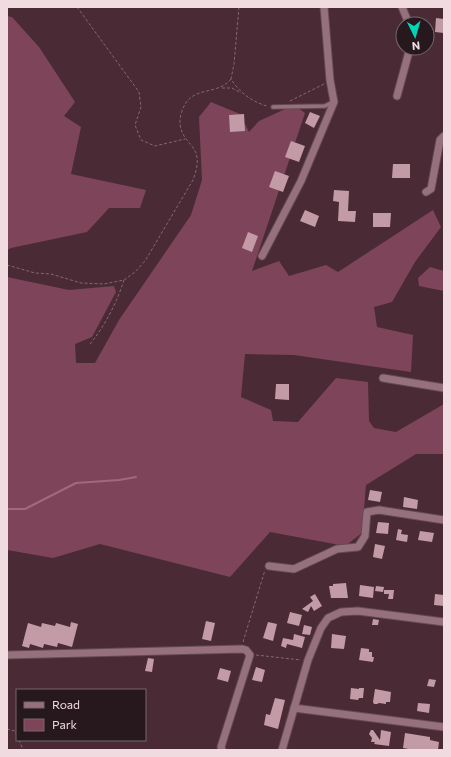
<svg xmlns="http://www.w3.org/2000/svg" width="451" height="757" font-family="Commissioner,sans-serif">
<rect width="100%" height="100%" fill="#492a35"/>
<g fill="#7e455a">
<polygon points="7,16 12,17 39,47 75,102 64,116 81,127 71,174 146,190 140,208 109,208 87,232 11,248 7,250"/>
<polygon points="211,102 240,114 249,132 259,121 294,105 305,113 252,271 279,261 289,276 326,265 338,272 433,210 441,227 415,262 392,302 374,307 377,327 413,335 411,372 294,355 245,354 241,397 271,410 273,421 298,422 336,378 368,382 369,421 374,428 396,432 444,404 444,454 416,454 366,485 362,533 345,546 270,532 230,577 100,544 53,558 7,550 7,277 69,290 114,286 116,292 92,337 75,344 76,363 95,363 119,320 191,215 202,180 199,117"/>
<polygon points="430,267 444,271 444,291 419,286 418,278"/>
</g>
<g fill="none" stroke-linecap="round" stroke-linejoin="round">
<polyline stroke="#a5667f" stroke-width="2" points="7,509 25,509 76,483 119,480 136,477"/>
</g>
<g fill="#c29ba7">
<polygon points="436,18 444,19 444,33 435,32"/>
<polygon points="310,112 320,116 314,128 305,123"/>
<polygon points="244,114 245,131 230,132 229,115"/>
<polygon points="291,141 305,146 299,162 285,157"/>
<polygon points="393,164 410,164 410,178 392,178"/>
<polygon points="275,171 289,176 283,192 269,187"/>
<polygon points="334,190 349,191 348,211 356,211 355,222 338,221 339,202 333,201"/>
<polygon points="305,210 319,216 315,227 300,221"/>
<polygon points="373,213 391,213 390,227 373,227"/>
<polygon points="248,232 258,236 252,252 242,248"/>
<polygon points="276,384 289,384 289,400 275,399"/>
<polygon points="370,490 382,492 380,502 368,500"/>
<polygon points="404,497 418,500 417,509 403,507"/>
<polygon points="378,522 389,523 388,534 376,533"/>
<polygon points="398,529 402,530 401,534 408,535 407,542 396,540"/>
<polygon points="420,531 434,533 432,542 418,540"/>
<polygon points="375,544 385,546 382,559 373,557"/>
<polygon points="346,583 348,598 331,598 329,586 333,586 333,584"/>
<polygon points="360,585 374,587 373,598 359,596"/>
<polygon points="376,586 384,587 383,592 375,591"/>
<polygon points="384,590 394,590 393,599 388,599 389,594 384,594"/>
<polygon points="315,594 322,606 314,611 311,606 308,612 302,609 313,601 310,597"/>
<polygon points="435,594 444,595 444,606 434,605"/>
<polygon points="290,612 302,615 299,626 287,623"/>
<polygon points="373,619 379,620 378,625 372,625"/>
<polygon points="206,621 215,623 211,641 202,639"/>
<polygon points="71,622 78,624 72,647 58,643 57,647 44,644 43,648 30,644 29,648 22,646 28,623 41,627 42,623 55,626 56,623 70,627"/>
<polygon points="268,622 277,624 273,641 263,638"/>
<polygon points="304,625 312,627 310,635 302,634"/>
<polygon points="294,634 305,637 302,648 287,644 286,648 281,646 283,638 293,640"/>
<polygon points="332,634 346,636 344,649 331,648"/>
<polygon points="361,648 369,649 369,652 372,652 372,657 374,657 373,662 359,660"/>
<polygon points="148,658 154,659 152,672 145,671"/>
<polygon points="256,667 265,670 262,682 252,680"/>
<polygon points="220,668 231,671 228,682 217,679"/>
<polygon points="429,679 436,680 434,687 427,686"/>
<polygon points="351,688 359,689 359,688 364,688 363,698 359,698 358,700 350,699"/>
<polygon points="375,689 391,692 390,702 386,702 386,704 379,703 377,704 374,704 373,702"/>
<polygon points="275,698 285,700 278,729 264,725 266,714 270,715"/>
<polygon points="418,703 430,704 429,713 417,711"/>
<polygon points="371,730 373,730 380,740 381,730 391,732 389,746 374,744 375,742 371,742 372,738 369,734"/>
<polygon points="405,733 430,737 430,740 439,742 438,750 414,750 403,748"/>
</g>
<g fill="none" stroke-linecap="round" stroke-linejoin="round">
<g stroke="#644a53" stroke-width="5.5">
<polyline id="service" points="273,107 325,106 333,102"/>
</g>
<g stroke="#644a53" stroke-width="9">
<g id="minor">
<polyline points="402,7 409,24"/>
<polyline points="397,96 410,48"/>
<polyline points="426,192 431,189 440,140 444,136"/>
<polyline points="262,256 301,181 334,102 330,80 324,7"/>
<polyline points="383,378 444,388"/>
<polyline points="269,566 294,569 337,549 358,547 365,536 367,512 379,510 444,520"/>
<polyline points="7,655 242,649 246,650 250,655 221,747 222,750"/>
<polyline points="294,708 444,727"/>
<polyline points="282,750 308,660 321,628 328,618 341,612 358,611 444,622"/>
</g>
</g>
<g stroke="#846972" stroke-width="1" stroke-dasharray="3 2" stroke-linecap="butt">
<polyline points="77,7 139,92 141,107 135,125 141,140 155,146 185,139"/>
<path d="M239,7L234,64L231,79C239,92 252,102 267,106"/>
<polyline points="222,88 232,88 241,93"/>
<polyline points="290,101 324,84"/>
<path d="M7,265L35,273L51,274L81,283L104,284L124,280L135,272L145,261L193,180C196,172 199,162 196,153C194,148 190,144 187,140C180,132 178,121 182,111C191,84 216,97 231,79"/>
<path d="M90,344C105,326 117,302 124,280"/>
<polyline points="243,642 265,570"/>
<polyline points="256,655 301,660"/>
<polyline points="7,729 15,731 17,735"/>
<polyline points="19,740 23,750"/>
</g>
<use href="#service" stroke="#96717d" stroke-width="3.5"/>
<use href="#minor" stroke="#96717d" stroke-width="7"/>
</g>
<rect width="451" height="757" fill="none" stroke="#f0dbe1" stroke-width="16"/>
<rect x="16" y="689" width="130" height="52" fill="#26181c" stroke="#77666b"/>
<rect x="24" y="702" width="20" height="6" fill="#96717d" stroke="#77666b"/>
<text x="52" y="709" font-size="12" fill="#f0dbe1">Road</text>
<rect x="24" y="719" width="20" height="12" fill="#7e455a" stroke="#77666b"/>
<text x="52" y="729" font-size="12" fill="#f0dbe1">Park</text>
<g transform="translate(415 36) rotate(175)"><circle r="19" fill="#26181c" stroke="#77666b"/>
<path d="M0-3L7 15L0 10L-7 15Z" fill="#00d5b7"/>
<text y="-6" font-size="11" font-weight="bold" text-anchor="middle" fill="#f0dbe1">N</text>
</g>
</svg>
